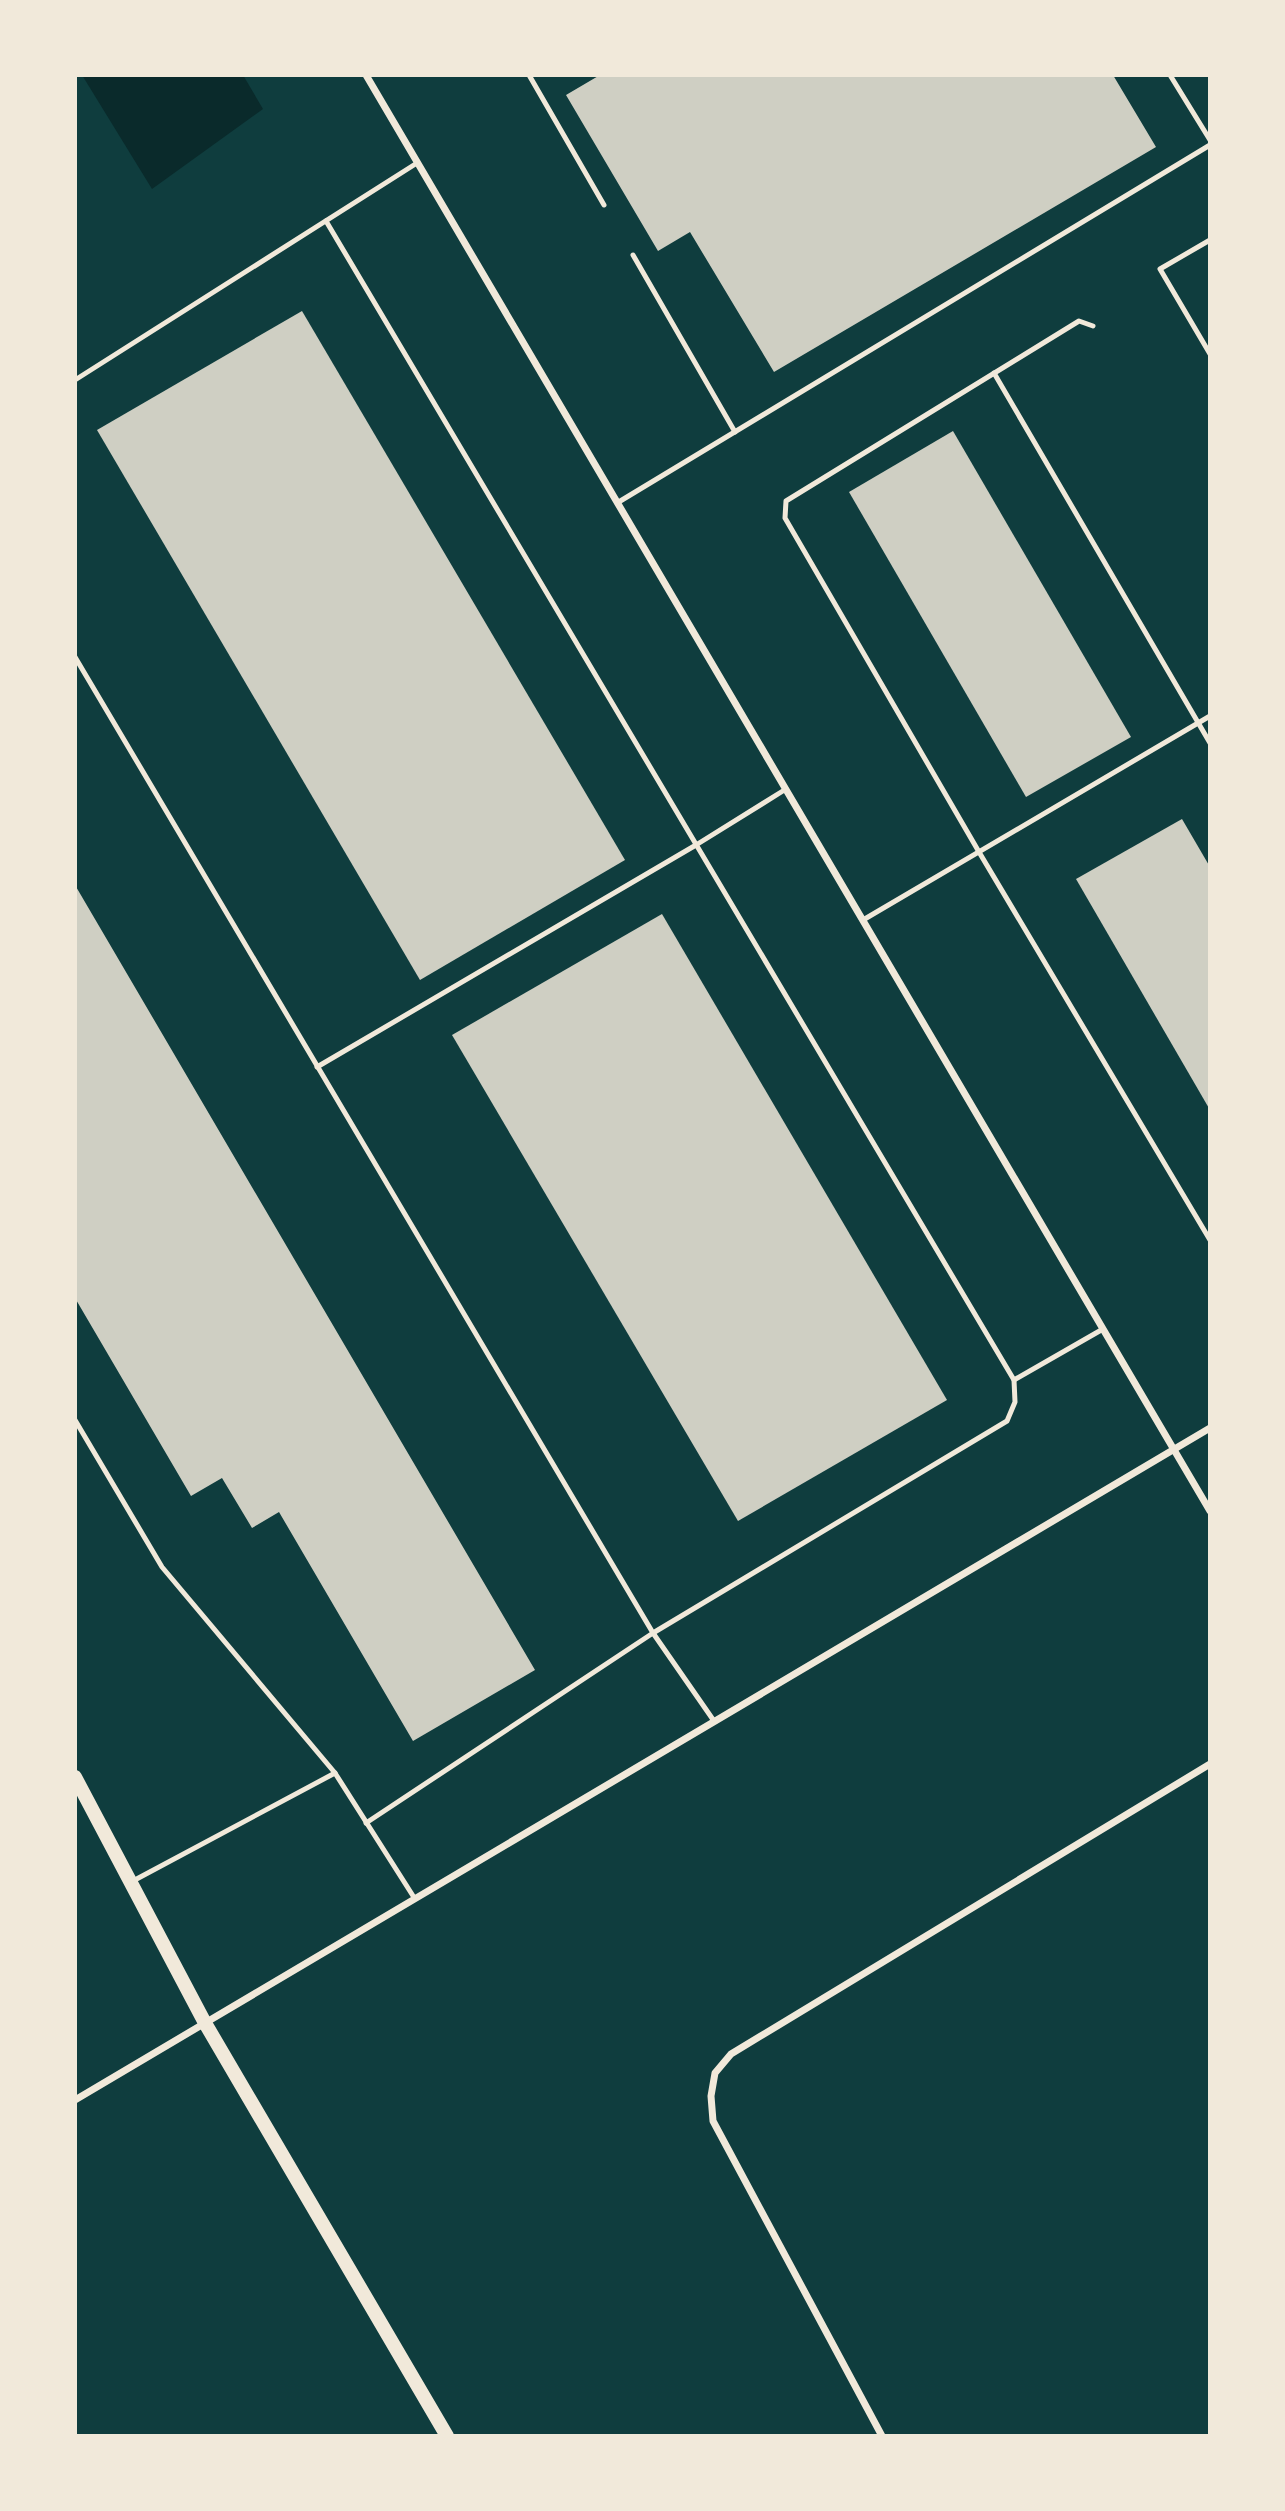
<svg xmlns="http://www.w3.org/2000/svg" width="1285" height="2511" font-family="'Playfair Display',serif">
<rect width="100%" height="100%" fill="#0f3d3e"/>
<polygon fill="#0a2a2b" points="82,75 243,75 263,109 152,189"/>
<g fill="#cfcfc3">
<polygon points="600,75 1113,75 1156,147 774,372 690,232 658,251 566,95"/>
<polygon points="302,311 625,860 420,980 97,430"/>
<polygon points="953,431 1131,737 1026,797 849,492"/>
<polygon points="1182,819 1210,867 1210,1110 1076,879"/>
<polygon points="75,885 535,1670 413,1741 279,1512 252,1528 222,1478 191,1496 75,1298"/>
<polygon points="662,914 947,1400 738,1521 452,1035"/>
</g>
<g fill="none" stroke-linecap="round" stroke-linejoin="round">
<g stroke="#f1e9da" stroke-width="5">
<polyline points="529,75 604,205"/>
<polyline points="1170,75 1210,140"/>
<polyline points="1210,240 1160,269 1210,354"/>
<polyline points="633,255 735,432"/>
<polyline points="1093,326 1079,321 786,501 785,518 979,852 1210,1240"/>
<polyline points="994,373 1210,743"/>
<polyline points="75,380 417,163"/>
<polyline points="617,503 1210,145"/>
<polyline points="75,657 653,1633 1007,1421 1015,1402 1014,1380 326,221"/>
<polyline points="863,920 1210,716"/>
<polyline points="317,1067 696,845 786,789"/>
<polyline points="1014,1380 1103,1329"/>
<polyline points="75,1420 162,1567 335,1773 415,1899"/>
<polyline points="366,1823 653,1633 714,1721"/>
<polyline points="131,1882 335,1773"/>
</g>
<g stroke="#f1e9da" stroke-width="7">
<polyline points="366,75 1210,1511"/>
<polyline points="75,2100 1210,1428"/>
<polyline points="882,2436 713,2121 711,2096 715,2073 731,2054 1210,1764"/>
</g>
<polyline stroke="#f1e9da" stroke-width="14" points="75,1777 205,2023 447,2436"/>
</g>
<rect width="1285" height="2511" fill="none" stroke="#f1e9da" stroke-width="154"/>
</svg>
